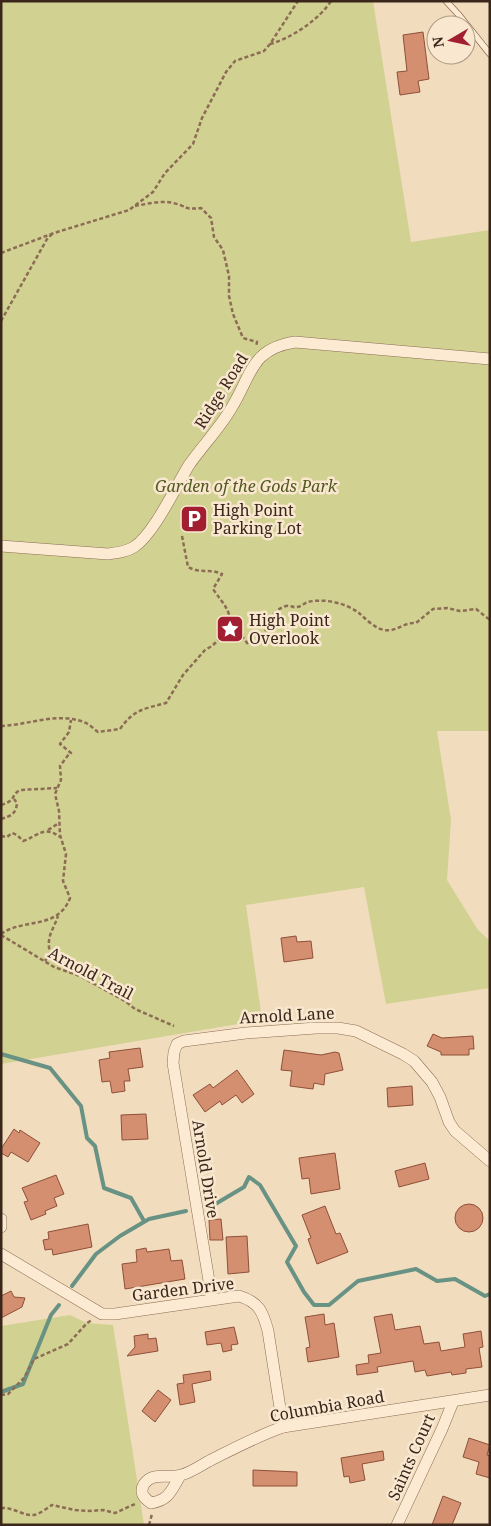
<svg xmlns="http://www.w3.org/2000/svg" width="491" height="1526" font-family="'Noto Serif',serif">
<rect width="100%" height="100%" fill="#f2dcbe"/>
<g fill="#d1d191">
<polygon points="1,1 373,1 411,242 490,230 490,731 437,731 451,820 447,880 478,930 490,941 490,988 386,1004 364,887 246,905 262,1020 1,1064"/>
<polygon points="70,1315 87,1323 113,1325 144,1525 1,1525 1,1326"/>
</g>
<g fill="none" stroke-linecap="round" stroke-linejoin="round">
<g stroke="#689283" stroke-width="4">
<polyline points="1,1054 50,1068 81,1106 87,1138 95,1146 104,1188 131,1198 144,1221"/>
<polyline points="206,1207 212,1206 244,1187 249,1177 260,1185 296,1246 287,1262 304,1292 314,1305 329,1305 358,1281 416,1269 437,1281 455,1279 485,1296 490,1294"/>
<polyline points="72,1286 96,1254 120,1236 149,1219 186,1211"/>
<polyline points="1,1392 23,1384 51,1315 59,1305"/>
</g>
</g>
<g fill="#d48e70" stroke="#8e5038">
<polygon points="423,32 429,79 418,81 420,92 400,95 397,72 407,71 403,35"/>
<polygon points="296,936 297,942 311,941 313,958 284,962 281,938"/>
<polygon points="433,1034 442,1038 473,1036 474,1049 469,1049 469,1055 441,1055 441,1052 427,1046"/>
<polygon points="140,1048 143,1067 128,1069 130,1081 124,1081 125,1091 112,1093 110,1081 102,1082 99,1060 110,1058 109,1052"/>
<polygon points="284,1050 321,1055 335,1052 339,1053 343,1070 325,1074 324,1085 314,1083 313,1089 290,1086 292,1071 281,1070"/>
<polygon points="237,1070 254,1094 242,1103 236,1095 222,1105 220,1101 205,1112 193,1095 210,1084 213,1088"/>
<polygon points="412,1086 413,1105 388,1107 387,1088"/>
<polygon points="146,1114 148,1139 122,1140 121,1115"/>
<polygon points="14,1129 19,1133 20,1130 40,1143 28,1162 11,1152 8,1157 1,1153 1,1149"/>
<polygon points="335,1153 340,1189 311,1194 309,1178 302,1179 299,1158"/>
<polygon points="425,1163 429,1179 399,1187 395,1171"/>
<polygon points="56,1175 64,1194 54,1198 57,1206 45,1211 46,1214 31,1220 24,1202 28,1201 22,1188"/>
<circle cx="469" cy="1218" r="14"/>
<polygon points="325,1206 336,1234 340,1233 348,1252 317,1264 308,1239 311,1238 302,1215"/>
<polygon points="221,1219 223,1240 210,1240 209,1220"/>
<polygon points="88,1224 92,1247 53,1255 52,1249 45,1250 43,1240 49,1239 48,1232"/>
<polygon points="247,1236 249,1272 228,1274 226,1237"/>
<polygon points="146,1248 147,1252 169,1249 171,1261 182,1260 185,1279 125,1289 122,1264 137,1262 136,1250"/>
<polygon points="11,1291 14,1297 25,1298 22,1307 1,1318 1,1296"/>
<polygon points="324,1314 325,1325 334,1323 339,1357 308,1362 306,1348 310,1347 305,1317"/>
<polygon points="392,1314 395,1330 420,1326 424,1344 439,1342 441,1351 465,1347 463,1334 481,1331 483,1347 479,1348 482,1367 466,1369 466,1373 452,1375 451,1372 427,1376 425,1370 415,1372 413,1361 377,1367 378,1372 357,1375 356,1365 369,1363 368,1355 381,1353 374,1317"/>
<polygon points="234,1327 238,1344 231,1345 232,1350 223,1352 221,1343 207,1345 205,1332"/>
<polygon points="148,1334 148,1339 156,1338 158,1351 127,1356 135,1347 134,1336"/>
<polygon points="210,1371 211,1380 192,1384 195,1402 180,1405 177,1384 184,1383 183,1375"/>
<polygon points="158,1390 171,1400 155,1422 142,1411"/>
<polygon points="469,1438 490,1445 487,1455 490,1456 490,1478 476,1474 479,1462 463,1457"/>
<polygon points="383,1451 384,1460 362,1464 365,1480 350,1483 349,1476 344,1477 341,1458"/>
<polygon points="253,1470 297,1472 297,1486 253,1486"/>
<polygon points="443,1496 461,1503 452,1525 432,1525"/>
</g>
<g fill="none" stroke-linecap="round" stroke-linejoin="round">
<g stroke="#8c6c55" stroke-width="7">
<polyline id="lane" points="446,1 458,14 490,54"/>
</g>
<g stroke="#8c6c55" stroke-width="12">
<g id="street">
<path d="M1,546L108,554C117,553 126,552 134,547C154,534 176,486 189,465C203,445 220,428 232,407C252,374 251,349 295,342L490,359"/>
<polyline points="1,1219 1,1227"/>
<path d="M1,1254L102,1314H115L239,1296C259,1302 263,1312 268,1331L283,1427"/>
<polyline points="212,1299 173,1063 174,1052 177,1044 184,1041 246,1033 316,1028 338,1028 356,1031 403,1054 414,1061 432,1082 440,1097 449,1122 455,1131 490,1161"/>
<path d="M180,1476C171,1491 169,1500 151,1503C144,1498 139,1493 144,1484C154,1471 168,1479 181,1475C190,1473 200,1466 209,1461C233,1449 257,1436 283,1427L490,1395"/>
<polyline points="397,1525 442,1429 453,1402"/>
</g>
</g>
<g stroke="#8c6c55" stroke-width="2.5" stroke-dasharray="4 2.5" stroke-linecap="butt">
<path d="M270,44C290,39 320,19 331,1"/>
<path d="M135,206C147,204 161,200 173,203C188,206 182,210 201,208L211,218L214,237L223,250L229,276V296L233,314L243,338L257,342L256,347"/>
<polyline points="1,253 54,233 129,210 153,192 165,173 193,144 202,118 226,72 235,61 264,51 270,44 298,1"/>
<polyline points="1,321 47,239 52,234"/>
<path d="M182,536L188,567C201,574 209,568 222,574L213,589C223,604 232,610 230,629L238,631L248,644C277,635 259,615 286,606C291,605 293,608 297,607C301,607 304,603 308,602C324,598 346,603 359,613C366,619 374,628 384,630C398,632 403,622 416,623L433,609L447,608L460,611L476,609L490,620"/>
<path d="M1,726C29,725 59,711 86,723C90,725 94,729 98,732L120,729C134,709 144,709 166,703L183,675L205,650L212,646L230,629"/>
<path d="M1,805C17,800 10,796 20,790L57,788"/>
<path d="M1,819C11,816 16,814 17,803L14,799"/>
<polyline points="48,830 59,823"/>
<path d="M1,836L7,837L12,833L17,835L23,841C38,836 44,825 60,837"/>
<path d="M1,934C23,918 58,930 70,898L63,881L66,854L60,835L59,811L55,794L61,780L60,766L69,754L71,753L60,744L69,732L71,720"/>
<polyline points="1,935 54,967 80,976 125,1001 135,1009 174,1026"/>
<path d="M45,961L50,953C46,936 53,931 58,916"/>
<polyline points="1,1395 8,1394 24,1378 34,1359 68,1344 87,1323 92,1320"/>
<path d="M1,1508C13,1507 23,1516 34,1515C40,1514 47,1508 52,1505L75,1510L90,1511L103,1510L115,1513L135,1504"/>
<polyline points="149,1525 152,1514"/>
</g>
<use href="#lane" stroke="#fcebd2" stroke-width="5.5"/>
<use href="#street" stroke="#fcebd2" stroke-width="11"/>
</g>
<defs>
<g id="parking-square" transform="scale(1.4375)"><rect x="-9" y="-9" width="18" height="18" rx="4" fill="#a11f30" stroke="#f9e7cf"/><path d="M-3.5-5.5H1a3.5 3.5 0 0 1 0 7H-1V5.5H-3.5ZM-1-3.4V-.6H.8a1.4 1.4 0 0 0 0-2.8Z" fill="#fff"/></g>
<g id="sight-square" transform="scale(1.4375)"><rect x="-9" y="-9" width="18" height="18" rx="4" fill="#a11f30" stroke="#f9e7cf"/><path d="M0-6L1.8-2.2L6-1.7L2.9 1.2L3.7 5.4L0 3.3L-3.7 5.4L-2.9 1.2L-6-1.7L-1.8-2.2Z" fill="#fff"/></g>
</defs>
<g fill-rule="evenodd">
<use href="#parking-square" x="194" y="519"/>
<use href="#sight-square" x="230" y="629"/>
</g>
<g text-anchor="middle" stroke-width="5" stroke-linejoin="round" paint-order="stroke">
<g font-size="16" fill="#3a261b" stroke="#f9e7cf">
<text transform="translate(221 391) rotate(-58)" y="6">Ridge Road</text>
<text transform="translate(91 973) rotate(28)" y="6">Arnold Trail</text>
<text transform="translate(287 1015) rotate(-3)" y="6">Arnold Lane</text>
<text transform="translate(206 1169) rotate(81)" y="6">Arnold Drive</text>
<text transform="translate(183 1289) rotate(-7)" y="6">Garden Drive</text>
<text transform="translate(327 1406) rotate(-10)" y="6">Columbia Road</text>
<text transform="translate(411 1457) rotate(-66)" y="6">Saints Court</text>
</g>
<g font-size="16" font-style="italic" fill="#515920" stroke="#f9e7cf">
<text x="246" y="492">Garden of the Gods Park</text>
</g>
<g font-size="16" fill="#3a261b" stroke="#f9e7cf" text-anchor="start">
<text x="213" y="516">High Point<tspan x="213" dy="18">Parking Lot</tspan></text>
<text x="249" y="626">High Point<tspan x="249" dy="18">Overlook</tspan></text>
</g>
</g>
<rect width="491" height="1526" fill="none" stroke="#3a261b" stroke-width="5"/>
<g transform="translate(451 40) rotate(261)"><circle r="24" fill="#f9e7cf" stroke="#ad9a87"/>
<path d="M0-4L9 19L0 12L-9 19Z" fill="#a11f30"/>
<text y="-8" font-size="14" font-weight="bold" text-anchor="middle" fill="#3a261b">N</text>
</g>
</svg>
